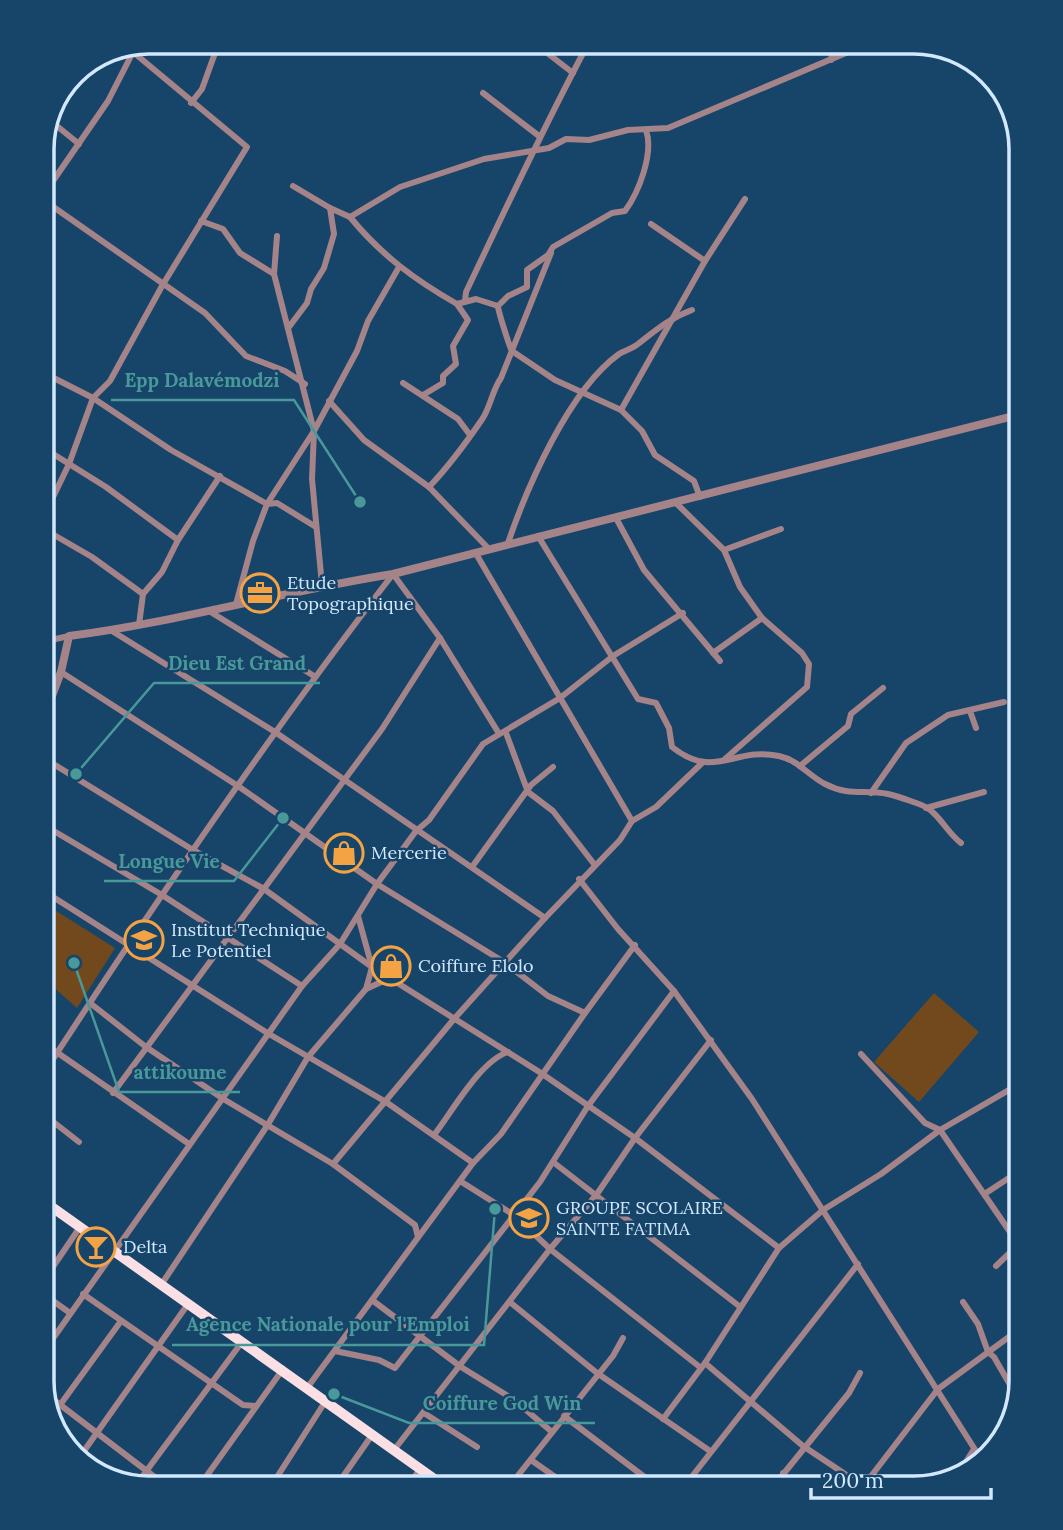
<svg xmlns="http://www.w3.org/2000/svg" width="1063" height="1530" font-family="Lora,serif">
<rect width="100%" height="100%" fill="#174469"/>
<g fill="#71491c">
<polygon points="42,902 115,948 77,1008 42,977"/>
<polygon points="934,993 979,1032 919,1102 874,1062"/>
</g>
<g fill="none" stroke-linecap="round" stroke-linejoin="round">
<g stroke="#a48389" stroke-width="6">
<polyline points="533,42 573,73"/>
<polyline points="831,60 834,42"/>
<polyline points="483,93 539,136"/>
<polyline points="191,103 202,89 219,42"/>
<polyline points="52,122 79,144"/>
<path d="M646,130C654,153 639,192 625,211L612,213L553,247L548,255L527,270V287L508,296L498,306C498,311 510,348 512,351L555,380L621,410L642,431L655,455L694,481L700,497"/>
<polyline points="293,186 330,208"/>
<polyline points="42,197 108,101 133,52 129,50"/>
<polyline points="42,199 205,313 246,356 285,371 305,384"/>
<path d="M350,217C381,255 415,280 457,304L476,299L498,306"/>
<polyline points="201,221 223,229 240,253 274,274 314,431 312,479 322,585"/>
<polyline points="705,261 745,199"/>
<polyline points="274,274 277,236"/>
<path d="M465,301L466,292C506,208 545,124 589,42"/>
<polyline points="289,327 307,303 311,289 324,268 334,234 330,208 350,217 400,187 484,159 549,148 566,139 589,140 628,130 668,128 872,42"/>
<polyline points="42,372 93,398 171,450 267,504 277,503 316,527"/>
<polyline points="403,383 458,419 470,435"/>
<polyline points="423,395 443,383 443,376 456,364 453,346 468,320 457,304"/>
<polyline points="329,401 364,440 429,487 488,548"/>
<polyline points="621,410 705,261 651,224"/>
<polyline points="42,447 106,487 178,540"/>
<path d="M429,487C450,465 466,443 483,418C491,405 492,391 501,378L551,253"/>
<polyline points="676,503 724,550 740,587 762,618 802,653 809,664 807,687 725,759"/>
<polyline points="616,518 644,570 720,661"/>
<polyline points="42,520 69,464 93,398 110,381 162,286 247,147 133,52 136,47"/>
<polyline points="42,528 92,557 143,594"/>
<path d="M538,536L638,699L656,703L669,728L672,747C715,781 734,746 779,756C798,760 809,776 825,784C850,797 864,789 888,794C898,796 910,801 919,804C939,811 945,831 961,843"/>
<path d="M508,543C527,487 569,390 619,354C625,350 632,349 638,344C656,330 670,318 692,310"/>
<polyline points="724,550 781,529"/>
<polyline points="475,552 632,821"/>
<polyline points="236,604 253,541 267,504 314,431 357,351 368,321 399,267"/>
<polyline points="209,611 314,676"/>
<polyline points="139,625 143,594 162,572 178,540 220,476"/>
<polyline points="112,631 275,732 545,918 620,840 632,821 656,807 702,763"/>
<polyline points="42,642 69,636"/>
<polyline points="713,653 762,618"/>
<polyline points="61,672 238,786 377,884 504,962 548,996 585,1013 501,1134 473,1163 307,1388"/>
<polyline points="970,711 976,728"/>
<polyline points="506,733 528,792 553,811 594,864"/>
<polyline points="42,757 193,850 264,889 372,967 541,1073 635,1138 779,1248"/>
<polyline points="800,766 848,726 851,714 883,688"/>
<polyline points="871,793 906,743 948,715 1004,702"/>
<polyline points="926,808 984,792"/>
<polyline points="42,824 162,895 302,986"/>
<polyline points="472,867 531,785 553,767"/>
<polyline points="579,879 618,929 674,991 752,1099 981,1459"/>
<polyline points="42,890 269,1034 386,1102 473,1163"/>
<polyline points="366,989 390,978"/>
<polyline points="90,1003 146,1047 225,1100 333,1164 415,1225 418,1237"/>
<polyline points="585,1013 635,945"/>
<polyline points="42,1042 189,1144"/>
<polyline points="861,1054 925,1123 940,1130 1021,1248"/>
<path d="M42,1076C153,905 268,736 393,574L440,638L498,732"/>
<polyline points="113,1093 382,729 440,638"/>
<polyline points="42,1113 79,1142"/>
<path d="M434,1135C452,1112 480,1061 508,1052"/>
<polyline points="553,1162 739,1306"/>
<polyline points="333,1164 454,1019 545,918"/>
<polyline points="460,1181 514,1215 550,1249 701,1368"/>
<polyline points="986,1193 1021,1170"/>
<polyline points="996,1266 1019,1244"/>
<polyline points="42,1283 80,1227"/>
<polyline points="161,1285 267,1126 308,1057 366,989 372,967 358,916"/>
<polyline points="42,1293 70,1313"/>
<polyline points="83,1294 243,1405 256,1406"/>
<polyline points="372,1300 461,1367 513,1399 552,1432"/>
<polyline points="963,1302 978,1324 988,1352 994,1357 1017,1397"/>
<polyline points="511,1303 597,1373 710,1451"/>
<polyline points="335,1351 379,1360 395,1368 540,1182 588,1106 674,991"/>
<polyline points="42,1354 302,986 340,944 377,884 416,831 429,820 483,744 560,698 613,656 683,613"/>
<polyline points="705,1363 803,1446 863,1486"/>
<polyline points="46,1394 169,1488"/>
<polyline points="60,1405 121,1321"/>
<polyline points="424,1413 477,1447"/>
<polyline points="564,1416 659,1488"/>
<polyline points="663,1419 705,1363 779,1248 823,1210 881,1174 940,1130 1021,1083"/>
<polyline points="394,1450 550,1249 597,1194 635,1138 711,1040"/>
<polyline points="79,1458 188,1304"/>
<polyline points="531,1460 571,1488"/>
<polyline points="957,1476 974,1449"/>
<polyline points="136,1485 242,1342"/>
<polyline points="198,1488 283,1369"/>
<polyline points="270,1488 325,1402"/>
<polyline points="335,1488 372,1435"/>
<polyline points="407,1488 420,1469"/>
<polyline points="508,1488 613,1356 623,1338"/>
<polyline points="683,1488 858,1264"/>
<polyline points="772,1488 849,1393 860,1373"/>
<polyline points="783,1488 783,1473"/>
<polyline points="862,1488 938,1389 1021,1328"/>
</g>
<path stroke="#a48389" stroke-width="8" d="M42,722L61,672L69,636C178,622 284,591 393,574L1021,414"/>
<polyline stroke="#fadfe4" stroke-width="10" points="42,1200 447,1488"/>
</g>
<defs>
<g id="office-ring" transform="scale(2.0125)"><circle r="9.5" fill="#174469" stroke="#f4a344" stroke-width="1.5"/><path d="M-6-3h4V-5.5h4V-3h4V5H-6ZM-1-4.5V-3h2v-1.5ZM-6 0V1H6V0Z" fill="#f4a344"/></g>
<g id="shop-ring" transform="scale(2.0125)"><circle r="9.5" fill="#174469" stroke="#f4a344" stroke-width="1.5"/><path d="M-5-2.5h2.3a2.7 3.5 0 0 1 5.4 0H5L5.5 6h-11ZM-1.5-2.5h3a1.5 2.3 0 0 0-3 0Z" fill="#f4a344"/></g>
<g id="school-ring" transform="scale(2.0125)"><circle r="9.5" fill="#174469" stroke="#f4a344" stroke-width="1.5"/><path d="M0-5L7-2L0 1L-7-2ZM-4 1L0 2.5L4 1V4Q0 6-4 4Z" fill="#f4a344"/></g>
<g id="bar-ring" transform="scale(2.0125)"><circle r="9.5" fill="#174469" stroke="#f4a344" stroke-width="1.5"/><path d="M-6-5H6L.8 .8V4.5H3.5V6h-7V4.5H-.8V.8Z" fill="#f4a344"/></g>
</defs>
<g fill-rule="evenodd">
<use href="#office-ring" x="260" y="593"/>
<use href="#shop-ring" x="344" y="853"/>
<use href="#school-ring" x="144" y="940"/>
<use href="#shop-ring" x="391" y="966"/>
<use href="#school-ring" x="529" y="1218"/>
<use href="#bar-ring" x="96" y="1247"/>
</g>
<g text-anchor="middle" stroke-width="5" stroke-linejoin="round" paint-order="stroke">
<g font-size="18" fill="#d1e8ff" stroke="#174469" text-anchor="start">
<text x="287" y="589">Etude<tspan x="287" dy="21">Topographique</tspan></text>
<text x="371" y="859">Mercerie</text>
<text x="171" y="936">Institut Technique<tspan x="171" dy="21">Le Potentiel</tspan></text>
<text x="418" y="972">Coiffure Elolo</text>
<text x="556" y="1214">GROUPE SCOLAIRE<tspan x="556" dy="21">SAINTE FATIMA</tspan></text>
<text x="123" y="1253">Delta</text>
</g>
</g>
<path d="M0 0H1063V1530H0ZM149 54H914A95 95 0 0 1 1009 149V1381A95 95 0 0 1 914 1476H149A95 95 0 0 1 54 1381V149A95 95 0 0 1 149 54Z" fill="#174469" fill-rule="evenodd"/>
<path fill="none" stroke="#d1e8ff" stroke-width="3.5" d="M149 54H914A95 95 0 0 1 1009 149V1381A95 95 0 0 1 914 1476H149A95 95 0 0 1 54 1381V149A95 95 0 0 1 149 54Z"/>
<path fill="none" stroke="#49989a" stroke-width="2.5" d="M360 502L294 400H111M76 774L154 683H320M283 818L234 881H104M74 963L119 1092H240M495 1209L484 1345H172M334 1394L409 1423H595"/>
<g fill="#49989a" stroke="#174469" stroke-width="2.5">
<circle cx="360" cy="502" r="7"/>
<circle cx="76" cy="774" r="7"/>
<circle cx="283" cy="818" r="7"/>
<circle cx="74" cy="963" r="7"/>
<circle cx="495" cy="1209" r="7"/>
<circle cx="334" cy="1394" r="7"/>
</g>
<g font-size="19" text-anchor="middle" font-weight="bold" fill="#49989a" stroke="#174469" stroke-width="5" stroke-linejoin="round" paint-order="stroke">
<text x="202" y="387">Epp Dalavémodzi</text>
<text x="237" y="670">Dieu Est Grand</text>
<text x="169" y="868">Longue Vie</text>
<text x="180" y="1079">attikoume</text>
<text x="328" y="1331">Agence Nationale pour l'Emploi</text>
<text x="502" y="1410">Coiffure God Win</text>
</g>
<path d="M811 1488v10h180v-10" fill="none" stroke="#d1e8ff" stroke-width="3.5"/>
<text x="822" y="1488" font-size="21" fill="#d1e8ff" stroke="#174469" stroke-width="5" paint-order="stroke">200 m</text>
</svg>
